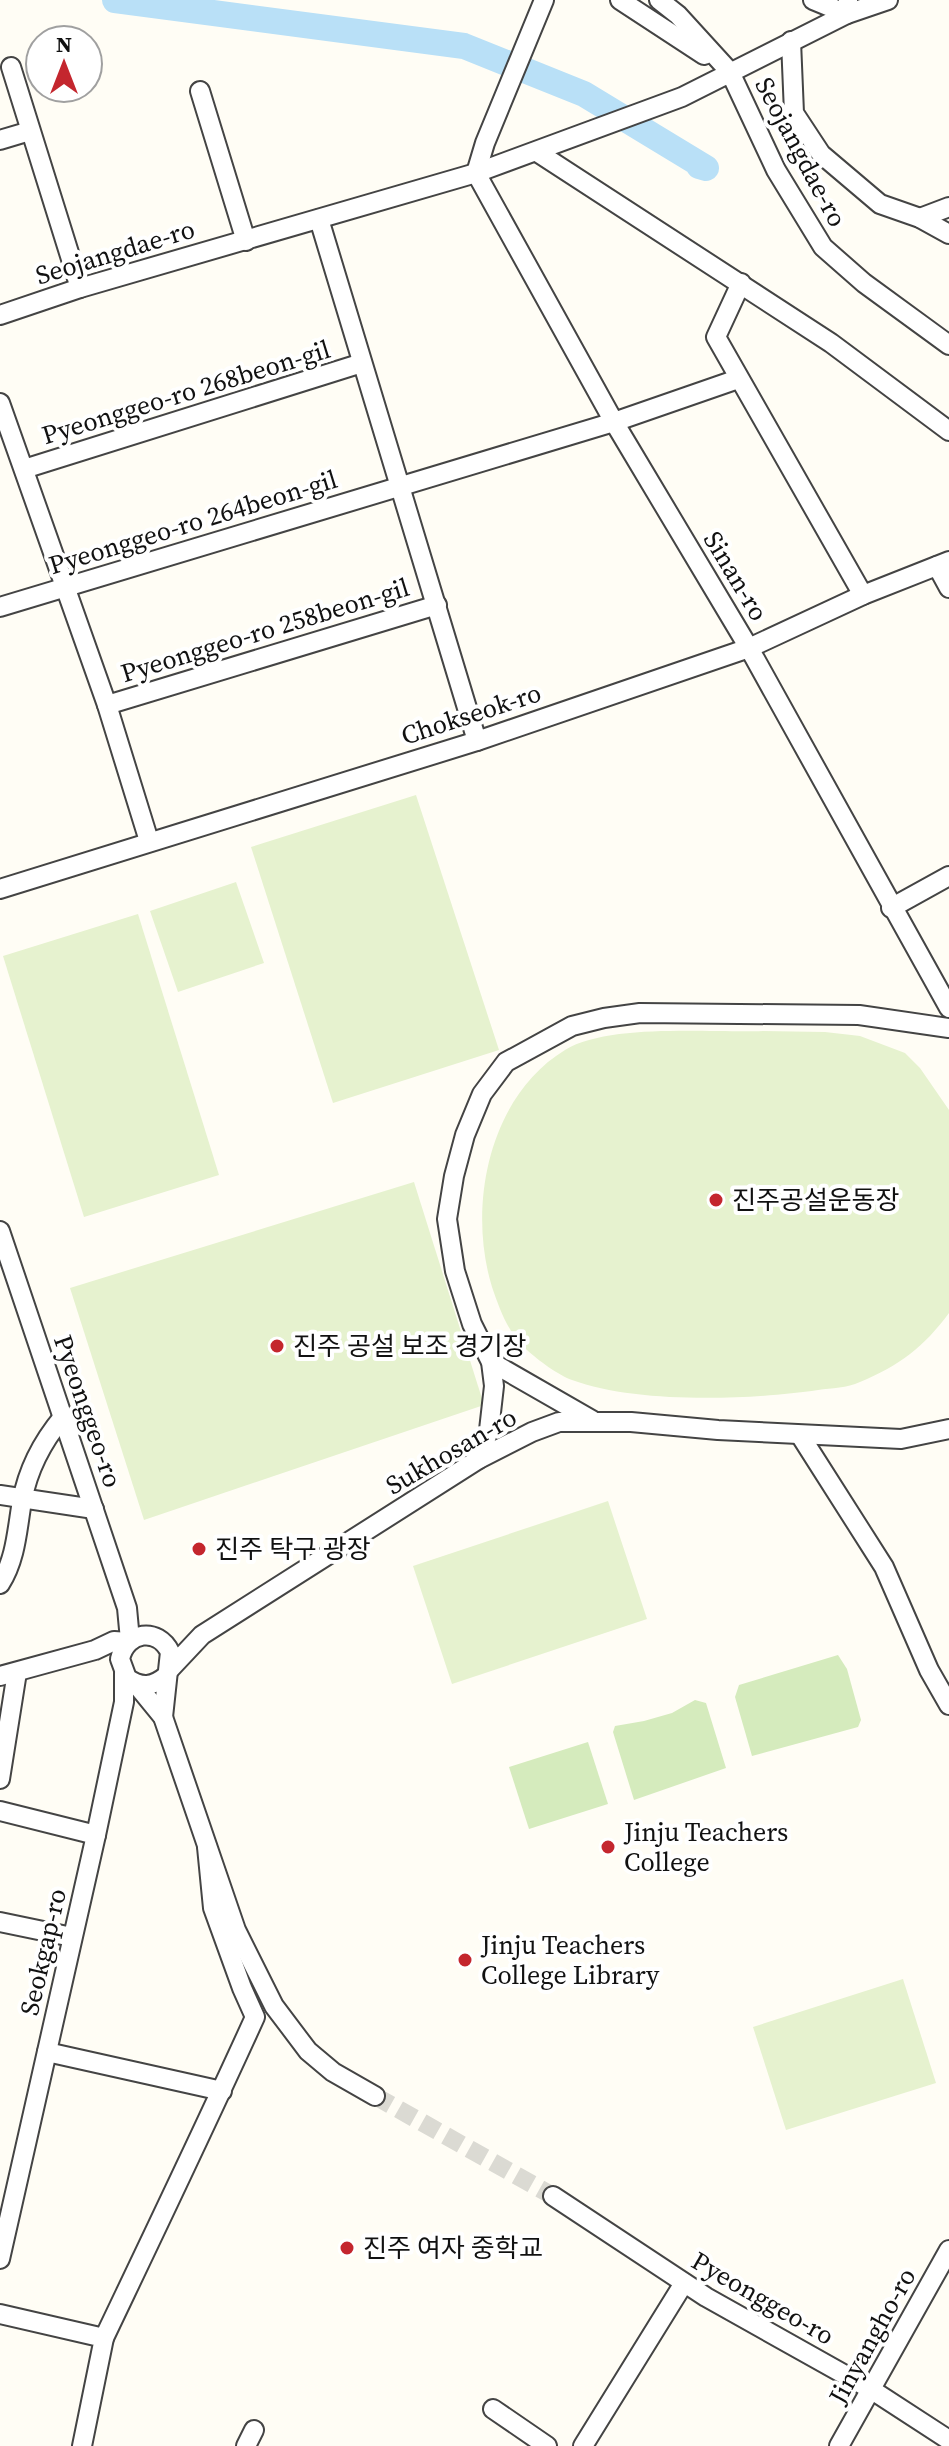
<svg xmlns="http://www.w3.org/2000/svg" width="949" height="2446" font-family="'Source Serif 4','Noto Sans KR',serif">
<rect width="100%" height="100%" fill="#fffdf5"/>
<g fill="#d5ebbd">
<polygon points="838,1655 847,1669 861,1720 858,1727 752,1756 735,1697 739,1685"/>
<polygon points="695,1700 706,1703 726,1768 634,1800 613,1732 615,1726 644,1721 672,1713"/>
<polygon points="588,1742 608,1804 529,1829 509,1767"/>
</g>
<g fill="#e6f2cf">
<polygon points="416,795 499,1050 333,1103 251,847"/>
<polygon points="236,882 264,963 178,992 150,911"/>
<polygon points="138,914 219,1175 84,1217 3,956"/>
<path d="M763,1031L825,1032L860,1036L905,1053L920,1068L949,1110V1313C924,1347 899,1366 860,1382C847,1388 832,1388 818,1390C750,1400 637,1404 572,1380C558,1375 538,1360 527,1350C508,1333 500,1310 492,1287C467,1206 489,1096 565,1050C609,1023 711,1033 763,1031Z"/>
<polygon points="414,1182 484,1405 144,1520 70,1288"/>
<polygon points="608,1501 647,1619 452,1684 413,1566"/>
<polygon points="903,1979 936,2083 786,2130 753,2027"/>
</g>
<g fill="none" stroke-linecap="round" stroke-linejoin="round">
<polyline stroke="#b9e0f7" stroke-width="26" points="115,0 464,46 584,94 706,168 699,166"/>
<polyline stroke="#dbdad3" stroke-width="18" stroke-dasharray="18 9" stroke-linecap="butt" points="375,2096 553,2196"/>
<g stroke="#444" stroke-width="22">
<g id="minor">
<polyline points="544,0 485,143 476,173 614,422 749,648 949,1008"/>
<polyline points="620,0 704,55"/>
<polyline points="659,0 678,15 730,72 776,170 823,247 864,283 949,345"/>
<polyline points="813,0 847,14 848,0"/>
<polyline points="791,41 794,113 821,154 880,204 920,218 949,234"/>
<polyline points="11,67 80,288"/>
<polyline points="200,91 246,241"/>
<polyline points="0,140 30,131"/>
<polyline points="537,152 831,343 949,431"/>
<polyline points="920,218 949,207"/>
<polyline points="319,219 477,741"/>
<polyline points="741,283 716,337 863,595"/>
<polyline points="0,315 80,288 476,173 682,97 847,14 888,0"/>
<polyline points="0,403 107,705 149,841"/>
<polyline points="24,469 362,363"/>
<polyline points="937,566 949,588"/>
<polyline points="0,607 614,422 738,379"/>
<polyline points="107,705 437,605"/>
<polyline points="0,889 477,741 749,648 863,595 949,561"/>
<polyline points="891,908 949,876"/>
<polyline points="0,1231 127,1608 130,1640"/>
<polyline points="491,1362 592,1420"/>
<polyline points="800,1435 884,1567 929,1670 949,1705"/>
<polyline points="479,1459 489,1430 494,1386 491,1362 472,1324 455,1271 447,1219 454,1176 465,1135 482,1094 506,1062 572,1026 604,1018 640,1013 859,1015 949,1028"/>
<polyline points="0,1495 94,1509"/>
<path d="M0,1584C16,1559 17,1530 22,1501C28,1469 42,1442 63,1417"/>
<polyline points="170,1669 202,1635 479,1459 532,1432 559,1422 631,1422 718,1430 901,1439 949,1429"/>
<polyline points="0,1676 95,1650 114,1641 128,1642"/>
<polyline points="136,1684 163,1717 236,1930 274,2006 308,2051 333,2072 375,2096"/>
<path d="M163,1717L170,1652C158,1627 126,1631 120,1659L127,1678C141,1688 153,1687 166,1676"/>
<polyline points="0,1779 17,1672"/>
<polyline points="0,1811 96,1835"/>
<polyline points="0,1922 72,1937"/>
<polyline points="47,2052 222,2091"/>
<polyline points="553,2196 706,2297 872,2390 949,2440"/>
<polyline points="0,2259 96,1835 124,1702 124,1673"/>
<polyline points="0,2314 104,2338 82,2446"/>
<path d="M104,2338C155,2231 206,2125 255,2017L242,1988L213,1908L207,1847"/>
<polyline points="493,2409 547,2446"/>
<polyline points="246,2446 254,2430"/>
<polyline points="583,2446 684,2283"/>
<polyline points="839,2446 949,2250"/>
</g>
</g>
<use href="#minor" stroke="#fff" stroke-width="18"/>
</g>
<g fill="#c4262e" stroke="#fff" stroke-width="3">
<circle cx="716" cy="1200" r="8"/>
<circle cx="277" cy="1346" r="8"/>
<circle cx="199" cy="1549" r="8"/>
<circle cx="608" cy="1847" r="8"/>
<circle cx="465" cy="1960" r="8"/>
<circle cx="347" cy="2248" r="8"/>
</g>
<g text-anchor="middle" stroke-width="8" stroke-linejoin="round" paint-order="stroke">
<g font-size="26" fill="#111" stroke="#fff">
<text transform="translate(801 152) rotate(62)" y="9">Seojangdae-ro</text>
<text transform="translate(115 252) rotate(-17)" y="9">Seojangdae-ro</text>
<text transform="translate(186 392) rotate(-17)" y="9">Pyeonggeo-ro 268beon-gil</text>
<text transform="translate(193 522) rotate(-17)" y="9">Pyeonggeo-ro 264beon-gil</text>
<text transform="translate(736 576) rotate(59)" y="9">Sinan-ro</text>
<text transform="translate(265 630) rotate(-17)" y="9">Pyeonggeo-ro 258beon-gil</text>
<text transform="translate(471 714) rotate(-18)" y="9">Chokseok-ro</text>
<text transform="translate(88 1411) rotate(71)" y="9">Pyeonggeo-ro</text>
<text transform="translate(451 1451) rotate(-30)" y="9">Sukhosan-ro</text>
<text transform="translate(43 1952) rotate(-77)" y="9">Seokgap-ro</text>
<text transform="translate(763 2298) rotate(30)" y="9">Pyeonggeo-ro</text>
<text transform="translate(872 2336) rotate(-61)" y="9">Jinyangho-ro</text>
</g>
<g font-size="26" fill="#111" stroke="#fff" text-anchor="start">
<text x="732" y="1209">진주공설운동장</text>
<text x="293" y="1355">진주 공설 보조 경기장</text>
<text x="215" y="1558">진주 탁구 광장</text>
<text x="624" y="1841">Jinju Teachers<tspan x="624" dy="30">College</tspan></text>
<text x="481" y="1954">Jinju Teachers<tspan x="481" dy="30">College Library</tspan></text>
<text x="363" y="2257">진주 여자 중학교</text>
</g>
</g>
<g transform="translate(64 64)"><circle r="38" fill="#ffffff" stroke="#a0a0a0" stroke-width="2"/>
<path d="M0-6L14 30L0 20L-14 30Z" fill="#c4262e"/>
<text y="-12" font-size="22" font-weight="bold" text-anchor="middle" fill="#111111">N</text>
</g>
</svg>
